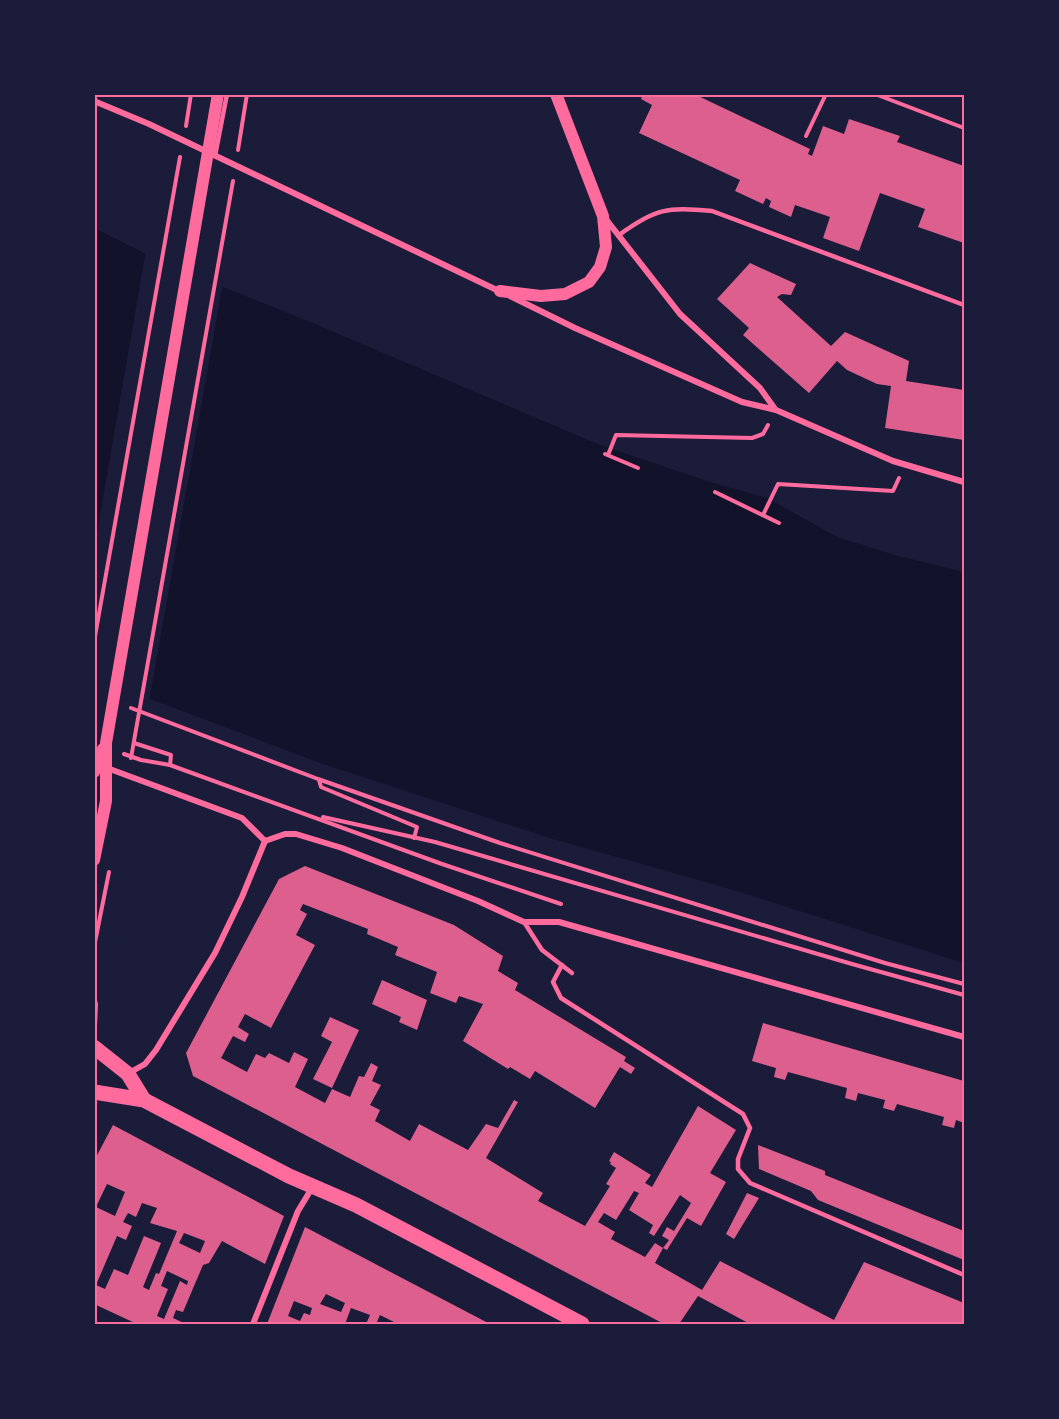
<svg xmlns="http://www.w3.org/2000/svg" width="1059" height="1419" font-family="'Public Sans',sans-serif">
<rect width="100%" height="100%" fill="#1b1b3a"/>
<polygon fill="#12122b" points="94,228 168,265 315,324 600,445 707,481 767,498 837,537 898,556 964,572 964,963 737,891 550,838 320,763 95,678"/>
<polygon fill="#1b1b3a" points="146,250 169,262 223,283 149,702 94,682 95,544"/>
<g fill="#dd5f8e" fill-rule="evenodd">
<polygon points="643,94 694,94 810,149 808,154 812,156 823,126 844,134 849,119 900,136 897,142 964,166 964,243 918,227 925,209 880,193 859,251 823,238 830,217 795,205 791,217 769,207 771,201 766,198 763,204 735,191 740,180 639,133 652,105 641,99"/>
<polygon points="750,263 796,284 791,295 782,294 777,297 831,346 845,332 909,361 906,381 964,390 964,440 885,428 891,386 877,384 847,370 837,361 809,393 743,335 749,328 717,299"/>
<polygon points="305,866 454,925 503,956 498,971 518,983 515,990 626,1057 624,1061 635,1068 631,1074 620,1067 595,1108 535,1071 530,1079 510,1067 508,1069 463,1041 483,1004 459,996 456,1003 430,993 437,972 395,955 398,947 367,934 368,929 303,904 300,910 307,914 296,935 315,945 271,1028 245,1014 238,1027 249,1034 245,1042 233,1036 221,1058 247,1072 256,1054 265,1058 269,1053 289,1063 294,1052 308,1059 295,1087 325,1103 332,1089 350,1097 359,1076 364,1077 371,1063 378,1067 372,1081 381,1085 370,1105 380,1110 375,1121 410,1141 419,1124 468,1150 486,1124 498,1128 514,1100 518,1102 486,1158 543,1193 538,1201 585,1226 610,1186 606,1184 616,1168 610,1164 611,1162 609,1161 614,1152 651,1175 645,1183 652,1187 698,1106 736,1130 710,1173 726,1182 701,1226 687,1218 667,1250 663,1248 669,1240 662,1236 667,1227 674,1231 691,1203 680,1195 654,1236 649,1233 653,1225 629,1210 639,1193 634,1191 616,1220 604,1213 598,1222 615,1232 611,1239 645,1257 655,1243 663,1248 655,1263 702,1290 720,1261 834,1320 864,1262 964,1303 964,1324 750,1324 698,1296 679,1324 664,1324 193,1076 186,1053 279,879"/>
<polygon points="382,980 427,1000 417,1030 399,1022 401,1017 372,1004"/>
<polygon points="330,1017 359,1030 332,1088 313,1079 332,1042 321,1036"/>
<polygon points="763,1023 964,1081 964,1123 956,1120 954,1128 942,1125 944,1117 897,1104 894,1111 883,1108 885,1100 858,1093 856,1101 845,1098 847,1088 788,1072 785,1080 774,1077 776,1068 752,1061"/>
<path d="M113,1125L284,1216L265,1264L222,1241L209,1263L203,1265L183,1312L176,1310L173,1318L186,1324H137L94,1304V1161ZM107,1184L125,1192L115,1216L96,1207ZM142,1203L157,1208L150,1223L177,1231L159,1274L156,1273L149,1290L143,1287L161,1243L144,1236L128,1275L114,1269L105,1289L96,1285L117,1236L126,1240L132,1226L123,1222L128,1213L136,1217ZM184,1233L205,1241L200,1253L179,1243ZM167,1271L188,1281L187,1285L180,1281L164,1319L157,1316L168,1289L161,1286Z"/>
<polygon points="758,1145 825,1171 825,1175 964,1231 964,1260 818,1200 811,1191 759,1169"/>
<polygon points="747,1193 759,1198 734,1239 726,1234"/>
<path d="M305,1227L381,1267L490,1324H398L380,1315L376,1324H366L370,1315L351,1308L345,1324H267ZM326,1294L345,1303L341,1312L320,1304ZM294,1301L312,1308L310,1315L304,1313L300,1321L288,1316Z"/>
</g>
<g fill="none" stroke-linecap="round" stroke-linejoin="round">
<g stroke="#ff6b9d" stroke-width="4">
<polyline points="875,94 964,128"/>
<polyline points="186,126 191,94"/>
<polyline points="806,136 826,94"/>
<polyline points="238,150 247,94"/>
<polyline points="605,454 638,468"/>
<polyline points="608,455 616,435 752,438 763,434 768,425"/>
<polyline points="715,492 779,523"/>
<polyline points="763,515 778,484 893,491 899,478"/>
<polyline points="94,642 180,157"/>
<polyline points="131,708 318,779 500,843 885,963 964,984"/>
<polyline points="134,743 171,755 170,765"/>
<polyline points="124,754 141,760 170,765 442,864 561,904"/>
<polyline points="131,758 233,181"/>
<polyline points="319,780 321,787 417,827 414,838"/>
<polyline points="323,817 435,842 852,964 964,995"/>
<polyline points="94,947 109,872"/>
<polyline points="94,996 96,1004 95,1027"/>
</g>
<g stroke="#ff6b9d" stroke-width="4.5">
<polyline points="215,156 227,94"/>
<path d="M619,235C656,208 667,207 712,211L964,305"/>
<polyline points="524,922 542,950 572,973"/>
<polyline points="562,965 553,982 561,998 743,1114 750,1128 738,1159 738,1169 750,1183 964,1275"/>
</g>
<g stroke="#ff6b9d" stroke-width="6">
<polyline points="94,101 149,124 501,292"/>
<polyline points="605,218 680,314 760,388 775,409"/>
<polyline points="510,296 575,328 742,402 776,410 893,461 964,482"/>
<polyline points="107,768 242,818 265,841"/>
<polyline points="265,841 285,834 296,834 342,848 478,901 524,922 559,922 964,1037"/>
<polyline points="129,1073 145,1064 156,1050 215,953 242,897 265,841"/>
<polyline points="253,1324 298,1211 312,1188"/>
</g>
<g stroke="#ff6b9d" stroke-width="12">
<polyline points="500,291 541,296 565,294 589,282 600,267 606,247 603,216 556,94"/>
<polyline points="94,772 103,749"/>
<polyline points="94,860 106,801 106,743 218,94"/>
</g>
<g stroke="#ff6b9d" stroke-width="15">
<polyline points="94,1047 128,1074 144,1100"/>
<polyline points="94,1092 144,1100 289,1176 356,1205 582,1324"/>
</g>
</g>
<rect width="1059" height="1419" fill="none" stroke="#1b1b3a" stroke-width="192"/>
<rect x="96" y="96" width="867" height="1227" fill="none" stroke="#ff6b9d" stroke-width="2"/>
</svg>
